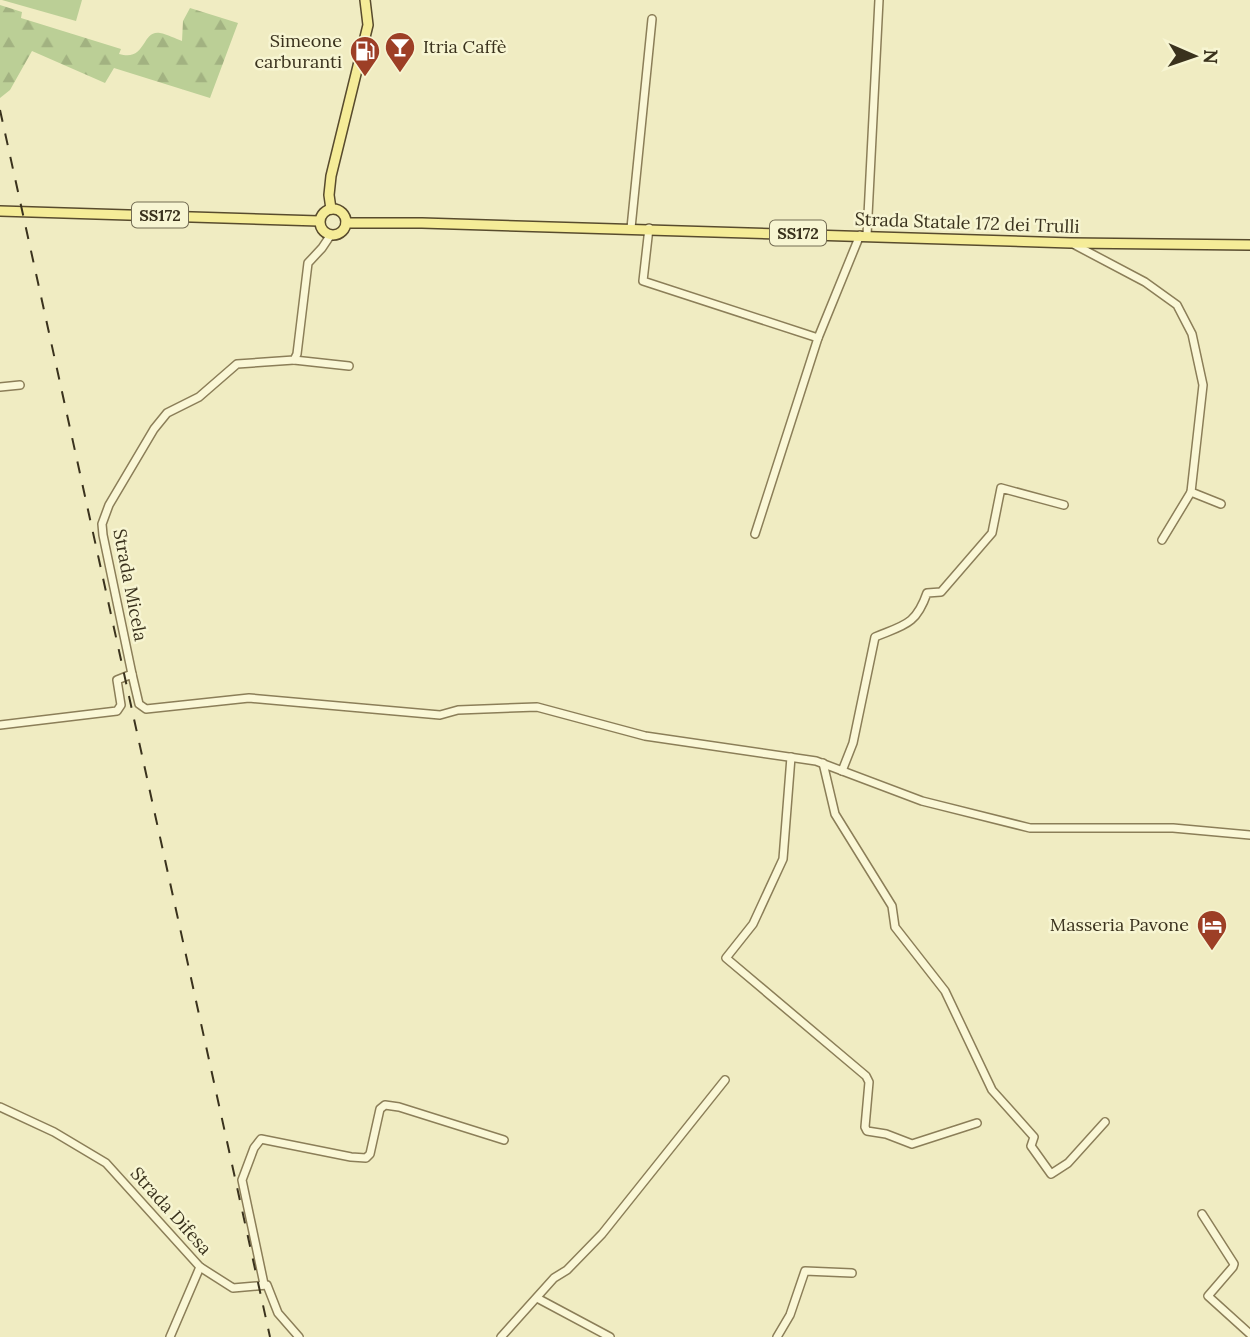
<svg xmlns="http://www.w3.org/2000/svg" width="1250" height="1337" font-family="Lora,serif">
<defs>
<pattern id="forest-firs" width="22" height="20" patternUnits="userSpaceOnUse" patternTransform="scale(1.75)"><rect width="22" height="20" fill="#bbcf96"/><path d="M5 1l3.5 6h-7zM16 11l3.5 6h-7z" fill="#a2b281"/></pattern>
</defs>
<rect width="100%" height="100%" fill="#f0ecc2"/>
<path fill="url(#forest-firs)" d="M0,5L22,12L21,18L121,49L119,54C147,62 141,30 160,33C167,34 176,39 182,41L183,21L190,8L238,23L210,98L114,68L105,83L32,51L10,90L0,98Z"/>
<polygon fill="#bbcf96" points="2,0 82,0 76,21"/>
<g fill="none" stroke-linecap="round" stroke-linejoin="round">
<g stroke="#8b7e58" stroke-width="10">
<g id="minor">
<polyline points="631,228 652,19"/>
<polyline points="649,228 643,281 818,338"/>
<polyline points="867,235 879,0"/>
<polyline points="1075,245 1145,282 1177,305 1192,334 1203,385 1191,492 1221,504"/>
<polyline points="294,360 349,366"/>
<polyline points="0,387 20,385"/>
<polyline points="755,534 818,338 860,235"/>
<polyline points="1162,540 1191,492"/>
<polyline points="132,674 103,535 102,524 109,505 154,429 167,413 199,397 237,364 294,360 297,354 308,263 322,248 330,236"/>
<polyline points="0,725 117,711 121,705 117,680 132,674 139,704 146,709 249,698 440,715 458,710 537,707 645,736 816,761 922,801 1030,828 1173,828 1250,835"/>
<polyline points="791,757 783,859 753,924 726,958 866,1076 869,1082 865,1127 867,1131 886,1134 912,1144 977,1123"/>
<polyline points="823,763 835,814 892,906 895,927 945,991 992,1090 1034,1137 1031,1146 1051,1174 1068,1163 1105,1122"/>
<path d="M842,771L853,743L875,637C904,625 916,625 927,593L941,592L992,533L1001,488L1064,505"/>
<polyline points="0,1107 54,1132 106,1163 200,1267 233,1288 267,1285 278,1313 299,1337"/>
<polyline points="1202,1214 1234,1264 1233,1267 1208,1296 1250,1334"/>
<polyline points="264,1284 242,1180 254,1148 261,1139 351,1157 366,1158 370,1154 380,1109 385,1105 399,1107 504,1140"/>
<polyline points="537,1298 610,1337"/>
<polyline points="170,1337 200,1267"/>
<polyline points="501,1337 554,1278 567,1270 602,1234 725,1080"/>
<polyline points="777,1337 790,1315 805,1271 852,1273"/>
</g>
</g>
<g stroke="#584b2d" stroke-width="12">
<g id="major">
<circle cx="333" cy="222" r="13"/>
<polyline points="331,209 329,195 331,176 368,25 365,0"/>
<polyline points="0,211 319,221"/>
<polyline points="346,223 422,223 1071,243 1250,245"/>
</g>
</g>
<use href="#minor" stroke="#faf7d6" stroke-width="7"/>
<use href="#major" stroke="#f5ec98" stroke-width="9"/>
<polyline stroke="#3a321d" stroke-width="2" stroke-dasharray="12 12" stroke-linecap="butt" points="0,110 270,1337"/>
</g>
<defs>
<g id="bar-pin" transform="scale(1.575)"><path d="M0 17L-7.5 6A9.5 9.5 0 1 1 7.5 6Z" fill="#9d3f26" stroke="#f7f5d2"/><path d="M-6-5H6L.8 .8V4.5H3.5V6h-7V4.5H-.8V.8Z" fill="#fff"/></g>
<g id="fuel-pin" transform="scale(1.575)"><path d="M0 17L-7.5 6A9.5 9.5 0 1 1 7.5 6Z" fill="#9d3f26" stroke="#f7f5d2"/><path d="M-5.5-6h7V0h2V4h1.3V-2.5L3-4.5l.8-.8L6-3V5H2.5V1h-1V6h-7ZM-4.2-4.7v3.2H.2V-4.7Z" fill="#fff"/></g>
<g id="hotel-pin" transform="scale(1.575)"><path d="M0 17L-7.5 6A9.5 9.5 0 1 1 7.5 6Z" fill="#9d3f26" stroke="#f7f5d2"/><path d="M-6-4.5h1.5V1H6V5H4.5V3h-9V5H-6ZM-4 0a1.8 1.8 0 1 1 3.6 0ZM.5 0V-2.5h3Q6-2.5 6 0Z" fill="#fff"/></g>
</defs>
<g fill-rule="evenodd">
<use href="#bar-pin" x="400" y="47"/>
<use href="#fuel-pin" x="365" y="51"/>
<use href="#hotel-pin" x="1212" y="925"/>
</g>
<g text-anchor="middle" stroke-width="5" stroke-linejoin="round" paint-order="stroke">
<g fill="#f7f5d2" stroke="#736c53" stroke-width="2">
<rect x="132" y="202.5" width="56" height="25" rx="5"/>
<rect x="770" y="220.5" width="56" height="25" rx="5"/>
</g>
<g font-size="16" font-weight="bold" fill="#3a321d">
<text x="160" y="221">SS172</text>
<text x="798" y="239">SS172</text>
</g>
<g font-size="18" fill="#3a321d" stroke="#f7f5d2" text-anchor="end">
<text x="342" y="47">Simeone<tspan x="342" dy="21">carburanti</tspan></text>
<text x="423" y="53" text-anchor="start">Itria Caffè</text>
<text x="1189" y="931">Masseria Pavone</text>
</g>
<g font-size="18" fill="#3a321d" stroke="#f7f5d2">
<text transform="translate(967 223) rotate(2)" y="6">Strada Statale 172 dei Trulli</text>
<text transform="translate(130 585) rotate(79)" y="6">Strada Micela</text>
<text transform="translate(171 1211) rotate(48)" y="6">Strada Difesa</text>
</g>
</g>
<g transform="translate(1194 56) rotate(92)" stroke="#f7f5d2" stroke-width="5" paint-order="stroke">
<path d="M0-5L12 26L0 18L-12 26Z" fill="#3a321d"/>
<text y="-10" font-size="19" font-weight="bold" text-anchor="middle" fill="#3a321d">N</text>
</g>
</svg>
